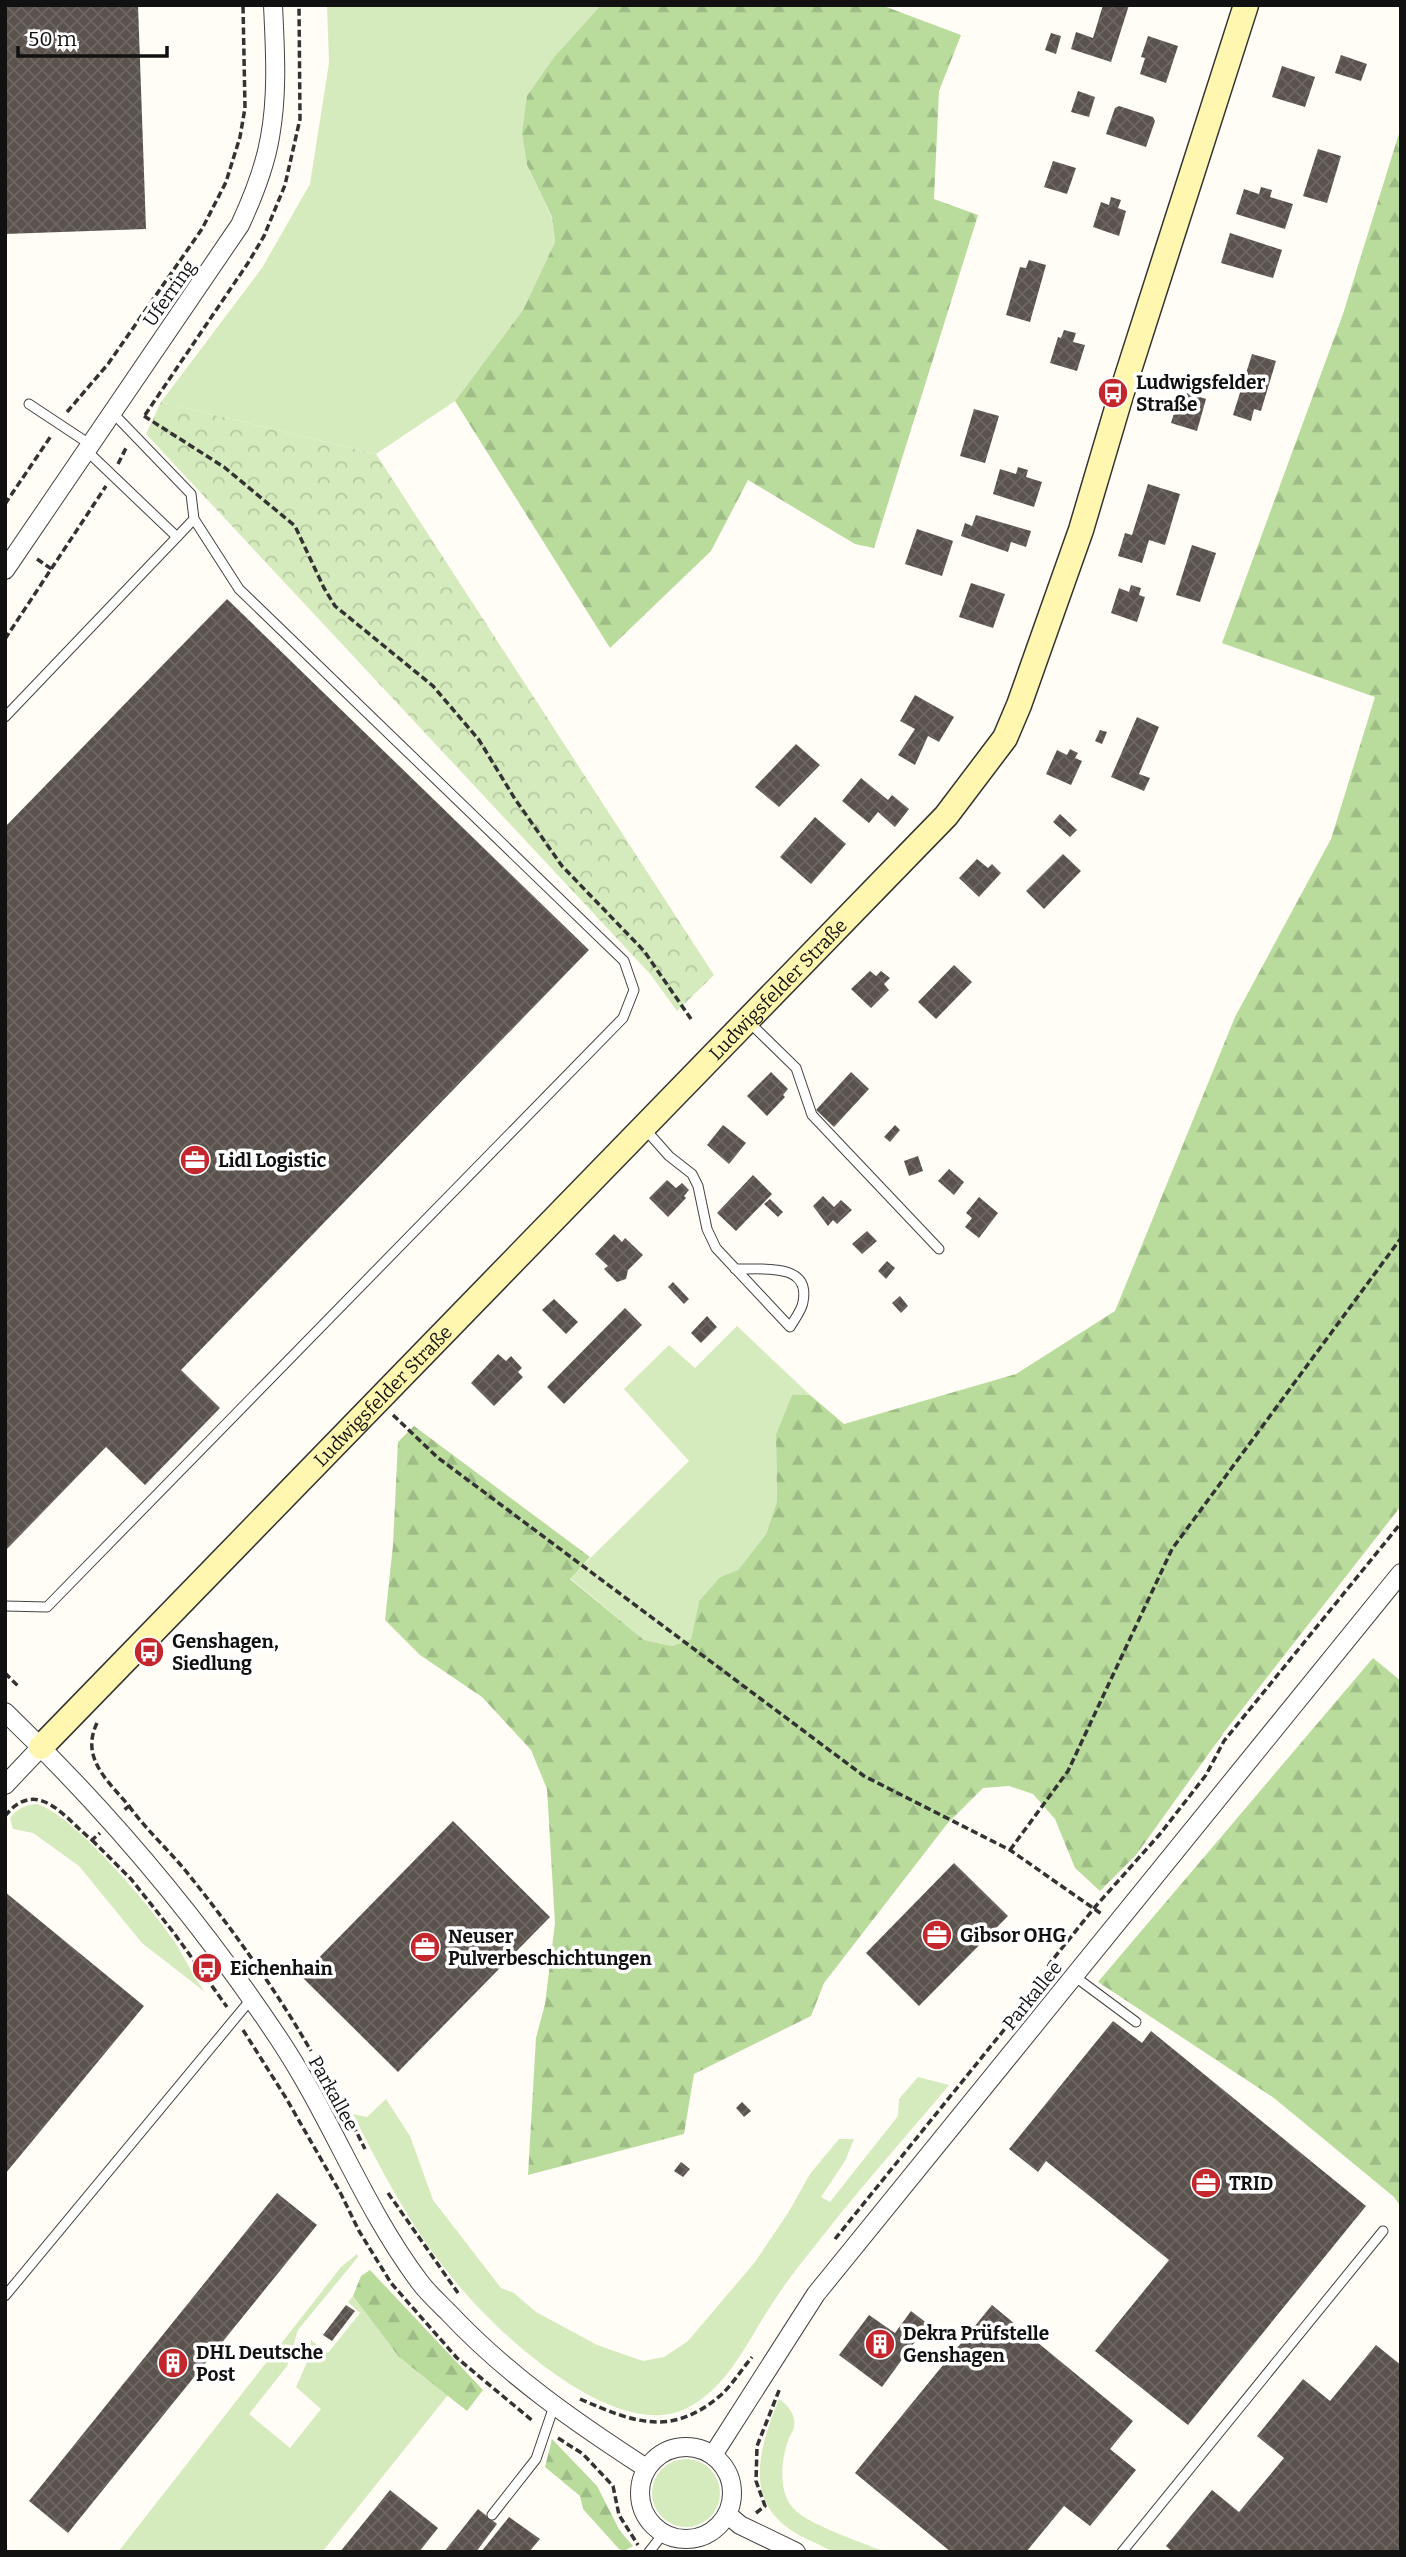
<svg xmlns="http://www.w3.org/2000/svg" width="1406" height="2557" font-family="Bitter,serif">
<defs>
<pattern id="forest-firs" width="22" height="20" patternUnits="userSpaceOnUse" patternTransform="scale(1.75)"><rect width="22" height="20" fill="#b9dc9c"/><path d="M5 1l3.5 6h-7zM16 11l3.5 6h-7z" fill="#9ebc85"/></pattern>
<pattern id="park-crowns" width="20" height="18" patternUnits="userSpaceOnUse" patternTransform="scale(1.75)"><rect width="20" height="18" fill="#d5ebbd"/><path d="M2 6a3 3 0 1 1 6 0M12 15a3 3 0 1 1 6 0" fill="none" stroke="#b6c8a1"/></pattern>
<pattern id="building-cross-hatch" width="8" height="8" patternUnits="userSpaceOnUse" patternTransform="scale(1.75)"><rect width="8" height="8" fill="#5a524d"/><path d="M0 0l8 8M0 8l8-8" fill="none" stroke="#6d6662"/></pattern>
</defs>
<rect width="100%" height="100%" fill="#fffdf5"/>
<g fill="#d5ebbd">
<polygon points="327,5 601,5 555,56 522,134 527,165 552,218 555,242 523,310 455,401 376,454 161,402 262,268 310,184 329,63"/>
<polygon points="737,1326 810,1395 792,1395 776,1434 777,1501 766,1534 738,1570 720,1577 699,1601 691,1639 672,1646 644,1640 570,1578 689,1461 624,1389 669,1345 695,1368"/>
<path d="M37,1804C73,1814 152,1908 174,1941C185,1958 193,1976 205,1992L142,1943L79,1866L33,1833L13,1829L10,1818C18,1808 25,1805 37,1804Z"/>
<path d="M918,2077L949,2085C903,2140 854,2195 810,2252C796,2269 782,2288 770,2307C746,2344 728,2387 687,2408C616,2445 496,2332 455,2281C413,2231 382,2172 353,2114L367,2117L386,2099L410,2136L433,2200L501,2288L514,2293L536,2312L597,2345L643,2361L664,2357L688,2341L755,2262L788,2213L810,2174L839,2139H854L845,2161L821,2197L830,2202L898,2116L899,2099Z"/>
<polygon points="357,2254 358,2257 298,2330 287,2366 249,2414 290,2448 321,2409 296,2387 308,2360 311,2340 328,2353 360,2313 348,2302 353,2296 399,2357 448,2395 322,2552 118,2552 341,2267"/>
<path d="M779,2399C788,2405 796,2415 794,2426C794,2431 789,2436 788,2441C781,2461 778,2491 793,2508C806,2524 864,2543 885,2552C870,2552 851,2555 836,2552C828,2550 819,2544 811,2541C741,2511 756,2456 779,2399Z"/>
<circle cx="686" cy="2493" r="34"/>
</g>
<g fill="url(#forest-firs)">
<polygon points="601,5 881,5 961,35 939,91 934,199 978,215 874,548 855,544 748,480 711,551 610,648 455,401 523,310 555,242 552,217 527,165 522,134 527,96 555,56"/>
<polygon points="1401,127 1401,1506 1225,1731 1136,1855 1100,1891 1075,1868 1055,1819 1033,1794 1009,1786 983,1788 947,1824 824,1983 811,2016 694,2074 684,2134 528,2175 536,2038 545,2004 555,1923 547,1789 531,1750 482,1697 420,1655 385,1620 393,1545 398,1442 414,1426 590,1557 570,1579 644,1640 672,1646 691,1639 699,1601 720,1577 738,1570 766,1534 777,1501 776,1434 792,1395 810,1395 844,1424 1016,1374 1115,1311 1235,1017 1331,839 1375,697 1222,643 1343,314"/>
<polygon points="1373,1658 1401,1681 1401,2207 1394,2197 1274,2098 1098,1982"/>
<polygon points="370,2270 483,2390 467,2411 399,2357 353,2296 361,2276"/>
<polygon points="552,2439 597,2486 620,2531 633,2546 624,2551 619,2549 583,2509 580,2496 545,2467"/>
</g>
<polygon fill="url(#park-crowns)" points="161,402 376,454 714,975 677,1011 651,975 146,434"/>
<g fill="url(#building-cross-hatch)">
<polygon points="5,5 138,5 146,229 5,234"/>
<polygon points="1103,5 1129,5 1111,62 1071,49 1076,32 1093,38"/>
<polygon points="1051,33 1061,36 1056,54 1045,50"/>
<polygon points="1148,36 1178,46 1166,83 1140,74 1145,58 1141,57"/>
<polygon points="1341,55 1367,64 1361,81 1335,73"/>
<polygon points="1282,66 1315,77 1305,107 1272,97"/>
<polygon points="1078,91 1095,97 1089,117 1071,112"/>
<polygon points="1119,106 1153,117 1155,121 1146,147 1106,134 1115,108"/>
<polygon points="1318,149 1341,156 1327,203 1303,196"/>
<polygon points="1053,161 1076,168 1067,194 1044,187"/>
<polygon points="1261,187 1272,190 1270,197 1293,204 1285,229 1236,214 1244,189 1259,194"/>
<polygon points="1111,197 1121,200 1118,208 1126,211 1119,236 1093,227 1101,202 1109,205"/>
<polygon points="1230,233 1282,250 1273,278 1221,263"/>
<polygon points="1029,260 1046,265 1030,322 1006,315 1020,267 1026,268"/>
<polygon points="1064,330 1076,333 1073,342 1085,345 1077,371 1050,363 1058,337 1061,338"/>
<polygon points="1252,354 1276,361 1261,411 1254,409 1251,421 1233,415"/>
<polygon points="1187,393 1206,399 1197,431 1171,423 1179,397 1185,399"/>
<polygon points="974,409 999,416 985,463 960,456"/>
<polygon points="1018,467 1028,470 1026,477 1042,482 1034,507 993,494 1000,469 1016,474"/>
<polygon points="1148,484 1180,494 1165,545 1149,540 1142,563 1118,556 1125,533 1132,535"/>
<polygon points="976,515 1031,531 1026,547 1011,542 1008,552 961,536 965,523 972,526"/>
<polygon points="917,529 953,541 942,576 905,564"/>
<polygon points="1192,545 1216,553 1200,602 1176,595"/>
<polygon points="971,583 1005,594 993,628 959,617"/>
<polygon points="1131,585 1141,588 1139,595 1145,597 1137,622 1111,613 1119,588 1129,592"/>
<polygon points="227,599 589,950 181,1370 220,1408 145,1485 106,1447 5,1551 5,827"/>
<polygon points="915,695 954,717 939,742 928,736 915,765 898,755 915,729 900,721"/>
<polygon points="1137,717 1159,727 1139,774 1150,778 1144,791 1111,777"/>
<polygon points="1100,730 1107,732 1102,744 1095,741"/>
<polygon points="796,744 820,765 779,807 755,787"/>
<polygon points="1070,749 1078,753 1075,758 1082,761 1071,785 1046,774 1057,750 1067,755"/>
<polygon points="861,778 888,800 892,795 909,809 895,827 878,812 869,823 842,801"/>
<polygon points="1060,814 1077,830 1070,837 1053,822"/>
<polygon points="815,817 846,844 811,884 780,857"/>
<polygon points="1063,854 1081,871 1044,909 1026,891"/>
<polygon points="977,859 988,868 992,864 1001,873 979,897 959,878"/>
<polygon points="954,965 972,982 936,1019 918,1002"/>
<polygon points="870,971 876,976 881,971 890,978 884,984 889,990 871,1008 851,989"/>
<polygon points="771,1072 788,1089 783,1095 785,1097 767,1116 747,1096"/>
<polygon points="851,1072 869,1089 834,1127 816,1110"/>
<polygon points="723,1125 746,1143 729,1164 707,1145"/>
<polygon points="895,1125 900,1130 890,1142 884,1137"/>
<polygon points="918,1156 923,1171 909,1176 904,1161"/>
<polygon points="949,1169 964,1182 954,1195 938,1181"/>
<polygon points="753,1175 772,1194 736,1231 717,1213"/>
<polygon points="667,1180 676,1188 682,1183 689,1190 684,1196 686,1198 668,1217 649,1198"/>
<polygon points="823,1196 834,1207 841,1200 852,1210 837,1224 833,1220 828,1226 813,1206"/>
<polygon points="979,1197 998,1213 979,1238 965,1227 972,1218 966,1213"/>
<polygon points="770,1199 783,1212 778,1217 764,1204"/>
<polygon points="867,1231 877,1241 862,1254 852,1244"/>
<polygon points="614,1234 622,1242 625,1238 643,1255 628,1270 626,1279 617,1282 604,1269 608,1266 595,1254"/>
<polygon points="887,1261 895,1268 886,1279 878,1271"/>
<polygon points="673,1282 689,1299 684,1304 668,1287"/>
<polygon points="900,1296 908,1306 901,1313 892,1303"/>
<polygon points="554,1299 578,1322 566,1334 542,1310"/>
<polygon points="625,1308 642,1325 564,1404 547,1387"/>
<polygon points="707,1316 717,1327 701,1343 691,1333"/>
<polygon points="498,1354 506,1361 511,1356 522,1368 518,1372 523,1377 494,1406 471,1383"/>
<polygon points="453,1821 550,1917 398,2072 301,1976"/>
<polygon points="954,1863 1008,1916 919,2006 866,1953"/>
<polygon points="5,1892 144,2006 5,2174"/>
<polygon points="1113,2021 1142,2043 1151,2031 1366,2206 1188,2425 1095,2351 1169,2260 1046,2161 1038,2172 1009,2149"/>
<polygon points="742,2102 751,2111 744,2117 736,2108"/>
<polygon points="681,2162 690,2169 683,2177 674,2171"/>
<polygon points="277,2193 317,2225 68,2533 29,2501"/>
<polygon points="346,2305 355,2311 332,2341 323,2335"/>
<polygon points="992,2305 1133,2421 1110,2449 1136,2470 1090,2526 1064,2506 1026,2552 951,2552 855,2473"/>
<polygon points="911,2311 928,2324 882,2387 839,2355 869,2315 895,2333"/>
<polygon points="1376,2345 1401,2365 1401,2552 1173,2552 1166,2546 1212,2490 1239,2512 1284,2458 1257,2436 1303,2379 1330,2401"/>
<polygon points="390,2490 438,2528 419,2552 340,2552"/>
<polygon points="478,2509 497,2524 476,2552 444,2552"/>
<polygon points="509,2517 540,2539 529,2552 481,2552"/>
</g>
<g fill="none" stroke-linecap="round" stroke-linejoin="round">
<g stroke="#444" stroke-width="11">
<g id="lane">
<polyline points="29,404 91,445"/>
<polyline points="177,537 194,519"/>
<polyline points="5,717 177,537 87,451"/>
<polyline points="749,1022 796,1068 812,1115 939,1249"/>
<path d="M645,1129L669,1156L692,1174L698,1186L707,1229L716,1248L790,1327C794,1320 802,1310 803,1302C811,1261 759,1270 735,1269"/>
<polyline points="5,1606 47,1607 623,1018 634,990 624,961 239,589 194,519 191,494 112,412"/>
<polyline points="1074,1976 1136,2022"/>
<polyline points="5,2296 252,1998"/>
<polyline points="492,2515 536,2459 554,2406"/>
<polyline points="649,2552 663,2534"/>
<polyline points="1122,2552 1383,2231"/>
</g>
</g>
<g stroke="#444" stroke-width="20">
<g id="street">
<path d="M5,570L240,225C253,197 265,167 270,137C278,93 275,49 273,5"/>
<path d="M5,1712C108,1811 200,1920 279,2039C331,2117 363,2206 419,2281C427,2292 438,2302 448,2312C506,2374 575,2422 646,2468"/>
<polyline points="5,1785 41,1747"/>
<circle cx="686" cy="2493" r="46"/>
<polyline points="713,2455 816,2294 1401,1573"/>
<polyline points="727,2514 740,2525 796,2552"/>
</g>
</g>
<g stroke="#333" stroke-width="27">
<g id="secondary">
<path id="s1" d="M41,1747L946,816L1005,738L1019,705L1081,530L1121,395L1246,5"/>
</g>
</g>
<g stroke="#333" stroke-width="3.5" stroke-dasharray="7 3.5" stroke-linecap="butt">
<polyline points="67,412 108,364 202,229 226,182 240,137 245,108 243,5"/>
<polyline points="145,415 248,263 264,236 285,185 300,119 299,5"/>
<polyline points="144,416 224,467 295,526 324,588 335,606 433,686 479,740 515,799 562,866 644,951 691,1019"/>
<polyline points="118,464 127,446"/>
<polyline points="5,504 51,436"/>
<polyline points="37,559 53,570"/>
<polyline points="5,639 106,486"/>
<polyline points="393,1415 437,1457 864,1776 1010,1850 1103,1915"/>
<polyline points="5,1673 18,1686"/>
<path d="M97,1723C80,1758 108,1781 129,1806L123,1811"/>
<path d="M129,1806C147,1831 170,1851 189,1875C233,1930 276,1990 311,2051"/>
<path d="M5,1816C38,1775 66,1820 92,1840L100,1833"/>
<polyline points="92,1840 131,1879 174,1933 227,2007"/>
<polyline points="1010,1850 1068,1771 1172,1549 1401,1238"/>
<polyline points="243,2030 286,2098 341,2194 359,2231 391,2283 457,2358 534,2422"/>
<polyline points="317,2061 333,2085 365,2149"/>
<polyline points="388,2193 458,2293"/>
<polyline points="835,2239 1037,1989 1050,1963 1095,1907 1160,1834 1206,1775 1224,1741 1401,1523"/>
<path d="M580,2399C633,2422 671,2438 721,2395C732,2385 742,2369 752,2357"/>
<polyline points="558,2438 583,2454 613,2486 619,2515 638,2545"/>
<polyline points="756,2513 765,2506 756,2481 757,2446 780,2388"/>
</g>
<use href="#lane" stroke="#fff" stroke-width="9"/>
<use href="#street" stroke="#fff" stroke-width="18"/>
<use href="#secondary" stroke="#fff6b0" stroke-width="24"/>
</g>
<defs>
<g id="bus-disc" transform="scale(1.575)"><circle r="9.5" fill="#c4262e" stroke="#fff"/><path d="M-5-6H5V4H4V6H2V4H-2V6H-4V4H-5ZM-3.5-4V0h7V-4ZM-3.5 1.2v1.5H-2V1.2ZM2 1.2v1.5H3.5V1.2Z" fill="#fff"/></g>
<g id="office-disc" transform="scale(1.575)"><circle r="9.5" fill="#c4262e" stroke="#fff"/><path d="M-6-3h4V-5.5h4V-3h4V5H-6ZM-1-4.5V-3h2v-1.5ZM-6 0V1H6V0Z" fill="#fff"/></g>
<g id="building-disc" transform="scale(1.575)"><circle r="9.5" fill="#c4262e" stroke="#fff"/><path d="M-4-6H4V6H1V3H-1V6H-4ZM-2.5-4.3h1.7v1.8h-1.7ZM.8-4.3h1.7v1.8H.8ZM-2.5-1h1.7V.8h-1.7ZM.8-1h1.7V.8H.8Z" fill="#fff"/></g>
</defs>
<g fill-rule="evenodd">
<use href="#bus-disc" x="1113" y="393"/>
<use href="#office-disc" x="195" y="1160"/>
<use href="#bus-disc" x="149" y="1652"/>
<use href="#office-disc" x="937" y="1935"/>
<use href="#office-disc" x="425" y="1947"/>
<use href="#bus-disc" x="207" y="1968"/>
<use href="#office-disc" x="1206" y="2183"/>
<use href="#building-disc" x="880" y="2344"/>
<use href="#building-disc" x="173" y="2363"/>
</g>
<g text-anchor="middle" stroke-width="7" stroke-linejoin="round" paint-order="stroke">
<g font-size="19" fill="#111" stroke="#fff">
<text transform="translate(169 293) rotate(-55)" y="7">Uferring</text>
<text dy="7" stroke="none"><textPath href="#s1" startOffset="1057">Ludwigsfelder Straße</textPath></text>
<text dy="7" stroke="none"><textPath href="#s1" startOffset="490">Ludwigsfelder Straße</textPath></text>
<text transform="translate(1032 1995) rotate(-51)" y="7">Parkallee</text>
<text transform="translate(334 2093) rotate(61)" y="7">Parkallee</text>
</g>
<g font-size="19" font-weight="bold" fill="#111" stroke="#fff" text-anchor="start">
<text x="1136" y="389">Ludwigsfelder<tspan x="1136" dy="22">Straße</tspan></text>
<text x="218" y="1167">Lidl Logistic</text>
<text x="172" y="1648">Genshagen,<tspan x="172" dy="22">Siedlung</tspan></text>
<text x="960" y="1942">Gibsor OHG</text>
<text x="448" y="1943">Neuser<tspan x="448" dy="22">Pulverbeschichtungen</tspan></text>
<text x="230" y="1975">Eichenhain</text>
<text x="1229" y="2190">TRID</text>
<text x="903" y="2340">Dekra Prüfstelle<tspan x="903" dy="22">Genshagen</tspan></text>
<text x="196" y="2359">DHL Deutsche<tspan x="196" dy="22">Post</tspan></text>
</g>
</g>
<rect width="1406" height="2557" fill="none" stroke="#111111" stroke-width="14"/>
<path d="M18 46v10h149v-10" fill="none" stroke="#111111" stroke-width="3.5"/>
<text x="28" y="46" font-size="21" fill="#111111" stroke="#ffffff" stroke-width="5" paint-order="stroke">50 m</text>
</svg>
